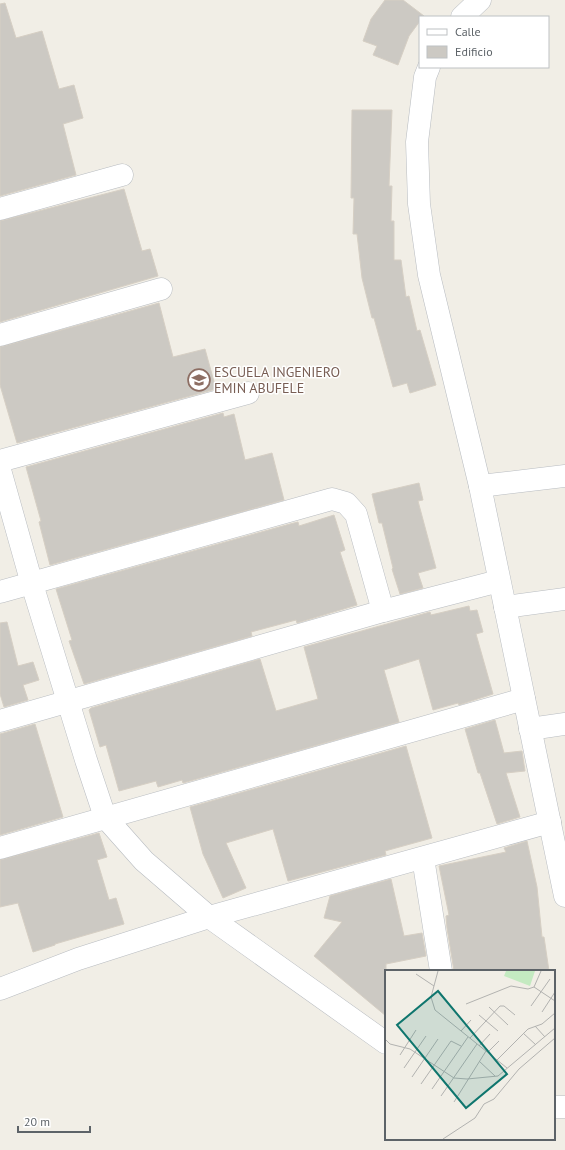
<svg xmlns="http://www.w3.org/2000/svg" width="565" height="1150" font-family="'PT Sans',sans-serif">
<rect width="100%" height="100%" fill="#f1eee6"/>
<g fill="#ccc9c3" stroke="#d6cfc4">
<polygon points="385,0 403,0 424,16 420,17 420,21 409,36 398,65 373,55 377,46 363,41 371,19"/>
<polygon points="5,3 16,38 42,31 59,89 74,85 83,118 63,124 76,175 0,196 0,4"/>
<polygon points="352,110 392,110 389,186 392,186 391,221 394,221 394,260 401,260 406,297 409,296 417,331 420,330 436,385 410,393 407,383 393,387 374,318 372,318 362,278 357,234 353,234 354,198 351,198"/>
<polygon points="124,189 142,251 150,249 158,276 0,322 0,221"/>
<polygon points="159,303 173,357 205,349 216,389 17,443 0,385 0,347"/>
<polygon points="223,413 224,417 234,414 245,460 272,453 284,500 50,565 39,522 41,521 26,467"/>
<polygon points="419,483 423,500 418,501 436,568 418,573 423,588 400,594 392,569 393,568 382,523 379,523 372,494"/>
<polygon points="334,515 345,550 340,552 357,605 297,623 296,620 251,632 252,636 84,684 69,641 72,640 56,589 290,524 298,522 299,526"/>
<polygon points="469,606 470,611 477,610 483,632 476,634 493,694 459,705 458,703 433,710 419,659 384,670 399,722 183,783 182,780 158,787 156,781 119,791 106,745 100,747 89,710 91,708 260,659 276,711 318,699 304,647 430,612 431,615"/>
<polygon points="7,622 18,666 33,662 39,680 23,685 28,700 4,707 0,694 0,623"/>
<polygon points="495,720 504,753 522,751 525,771 506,773 520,817 497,824 480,773 478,773 465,729"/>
<polygon points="35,724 63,817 0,835 0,734"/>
<polygon points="406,746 432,838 385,851 386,855 288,881 273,829 226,843 246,888 223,898 203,854 190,807"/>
<polygon points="99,833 107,857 97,860 109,900 116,898 124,924 55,944 55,945 33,952 18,903 0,907 0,860"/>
<polygon points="527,841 537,887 542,937 544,937 549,971 454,971 447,928 446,916 449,915 439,866 506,852 504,848"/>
<polygon points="391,879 404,936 422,933 426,956 386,964 386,1016 314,956 342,922 324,918 330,896"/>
</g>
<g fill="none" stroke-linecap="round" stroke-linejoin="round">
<g stroke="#b8bcc1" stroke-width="23">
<g id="minor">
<polyline points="462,17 480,0"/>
<polyline points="429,67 425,77 417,142 419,204 429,275 480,486 565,896"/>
<polyline points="0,209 122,175"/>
<polyline points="0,335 161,289"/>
<polyline points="0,461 248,393"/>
<polyline points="0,470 32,584 86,760 105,817 144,861 209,917 386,1043"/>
<polyline points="480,486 565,476"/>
<polyline points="0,592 332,499 346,503 356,514 383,611"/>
<polyline points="505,607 565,599"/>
<polyline points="0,721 383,611 499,581"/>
<polyline points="530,729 565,724"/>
<polyline points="0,848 524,699"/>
<polyline points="423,858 441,971"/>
<polyline points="0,989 78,959 209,917 550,822"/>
<polyline points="554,1107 565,1107"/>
</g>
</g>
<use href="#minor" stroke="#fff" stroke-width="22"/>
</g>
<defs>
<g id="school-ring" transform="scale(1.15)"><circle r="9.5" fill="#fff" stroke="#8d6e63" stroke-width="1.5"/><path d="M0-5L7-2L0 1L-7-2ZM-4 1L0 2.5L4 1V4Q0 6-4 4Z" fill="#8d6e63"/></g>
</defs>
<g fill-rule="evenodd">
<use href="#school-ring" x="199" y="380"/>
</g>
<g text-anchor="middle" stroke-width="3" stroke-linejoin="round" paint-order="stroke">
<g font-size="14" fill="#785e54" stroke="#fff" text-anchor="start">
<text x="214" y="377">ESCUELA INGENIERO<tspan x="214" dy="16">EMIN ABUFELE</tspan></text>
</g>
</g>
<g transform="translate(385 970)">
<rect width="170" height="170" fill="#f1eee6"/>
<path d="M121,1H150L145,16L119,6Z" fill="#c4eac1"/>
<path fill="none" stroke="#b2b2b0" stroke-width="1" d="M53,1L46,27L50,40L122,98M31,4L49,16M149,17L156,1M81,34L126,16L143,19L149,17L170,31M146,36L165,9M104,37L123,55M157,42L170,22M94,45L113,61M150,56L160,67M76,61L86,50M138,63L151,75M85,68L115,36H119L130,45M0,69L5,74L25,79L69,108L82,109L113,106L170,58M94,76L105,64M103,82L114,71M15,85L31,60M112,90L143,59L157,54L170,43M94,91L110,106M19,98L41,66M27,107L53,69M36,114L66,71L76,76M47,119L83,67M56,126L92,74M69,132L101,81M58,169L90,148L99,134L109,129L134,99L170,68"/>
<path fill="#0f766e" fill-opacity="0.15" stroke="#0f766e" stroke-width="2" d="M53,21L122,104L81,138L12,55Z"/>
<rect width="170" height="170" fill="none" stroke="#5d6368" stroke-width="2"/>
</g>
<rect x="419" y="16" width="130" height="52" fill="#ffffff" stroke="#bec1c3"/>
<rect x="427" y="29" width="20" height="6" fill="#ffffff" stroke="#bec1c3"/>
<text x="455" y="36" font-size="12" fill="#5d6368">Calle</text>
<rect x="427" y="46" width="20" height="12" fill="#ccc9c3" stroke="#bec1c3"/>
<text x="455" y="56" font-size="12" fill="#5d6368">Edificio</text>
<path d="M18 1126v6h72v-6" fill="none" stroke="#5d6368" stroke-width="2"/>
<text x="24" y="1126" font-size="12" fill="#5d6368" stroke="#ffffff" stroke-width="3" paint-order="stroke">20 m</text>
</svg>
